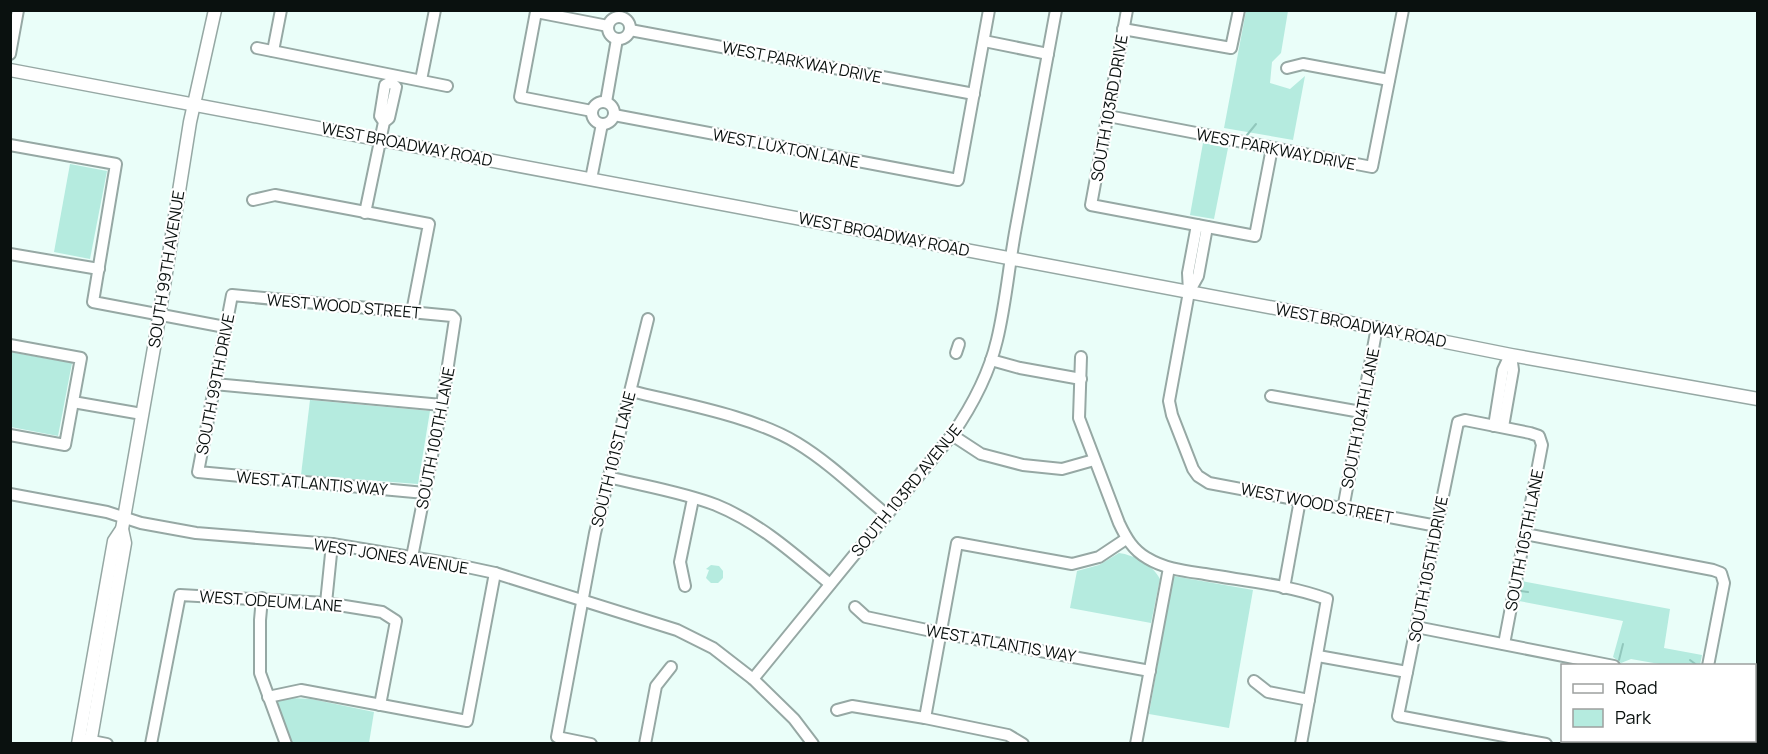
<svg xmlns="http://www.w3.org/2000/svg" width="1768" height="754" font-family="Manrope,sans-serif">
<rect width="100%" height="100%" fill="#eafef9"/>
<g fill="#b5ebdf">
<polygon points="1246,11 1288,11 1281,53 1272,62 1270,83 1290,89 1305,76 1293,140 1224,128"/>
<polygon points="1203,143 1228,148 1214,219 1190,215"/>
<polygon points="70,164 107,171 90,259 54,252"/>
<polygon points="10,352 72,363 58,436 11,427"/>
<polygon points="310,400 430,411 418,484 301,475"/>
<path d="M1119,553C1134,555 1153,565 1160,579L1151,623L1070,608L1077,571L1099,565Z"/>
<polygon points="711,565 719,566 723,571 723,578 718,583 711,583 706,578 709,570 706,569"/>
<polygon points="1173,576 1253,590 1229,728 1149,714"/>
<polygon points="1522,581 1670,609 1664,648 1702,655 1700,665 1665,665 1631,659 1621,663 1613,657 1623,621 1519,601"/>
<polygon points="292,698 311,699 374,712 369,743 292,743 276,701"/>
</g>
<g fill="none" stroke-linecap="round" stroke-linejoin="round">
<g stroke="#91c7bc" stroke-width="2">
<polyline points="1247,135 1256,124"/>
<polyline points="1521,591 1528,592"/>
<polyline points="1619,660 1623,644"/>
<polyline points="1690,660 1698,666"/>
<polyline points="1583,743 1583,740"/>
</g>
<g stroke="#96a8a4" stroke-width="14">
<g id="minor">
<polyline points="1127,10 1091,205 1255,236 1272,148"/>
<circle cx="619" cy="28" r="11"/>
<polyline points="1123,29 1231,48 1239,10"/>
<polyline points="630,30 974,94"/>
<polyline points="984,41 1048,54"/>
<polyline points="257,48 447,86"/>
<polyline points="273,51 281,10"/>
<polyline points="10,54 18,10"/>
<polyline points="1287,68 1303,64 1389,80"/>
<polyline points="421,80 435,10"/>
<circle cx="603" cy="113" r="11"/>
<polyline points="606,102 617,39"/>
<polyline points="592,111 520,97 536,12 608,26"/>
<polyline points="614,115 958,180 989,10"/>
<polyline points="1108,116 1372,167 1403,10"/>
<polyline points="10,145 116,164 93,302 225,327"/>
<polyline points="591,179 602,124"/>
<polyline points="253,200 275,195 429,224 412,312"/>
<polyline points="365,213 384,122 389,118 396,87 391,82 385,85 380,116 384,122"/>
<polyline points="1197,225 1188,273 1189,292 1169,401 1172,415 1193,469 1198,476 1209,483 1437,526"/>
<polyline points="10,254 99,269"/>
<polyline points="1189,292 1198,276 1207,227"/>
<polyline points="10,345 81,358 65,445 10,435"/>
<polyline points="956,353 959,344"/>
<path d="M1081,357L1079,418L1119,523C1126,538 1133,550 1147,558C1165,569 1185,571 1205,574C1245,581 1289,585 1327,599L1301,744"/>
<polyline points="991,360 1020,368 1081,379"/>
<polyline points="214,384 442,405"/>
<path d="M631,391C682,404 753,416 797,443C830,463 858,491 887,515"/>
<polyline points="1271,396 1361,412"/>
<polyline points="73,402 142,414"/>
<polyline points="1494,426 1503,370 1510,355"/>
<polyline points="1503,427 1513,370 1511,355"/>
<polyline points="952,435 981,454 1023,465 1062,469 1094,460"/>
<path d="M608,477C644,486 682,492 716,505C760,523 794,554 830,584"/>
<polyline points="10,494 107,512 141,523 196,533 332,544 453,564 495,573 677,630 713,648 753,679 794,719 813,744"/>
<polyline points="1343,509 1377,327"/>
<polyline points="1525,534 1713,570 1721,573 1724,583 1708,666"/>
<polyline points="412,557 442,405 455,319 452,316 232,295 198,472 425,493"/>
<polyline points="685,586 680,562 693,499"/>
<polyline points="1284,588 1300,500"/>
<polyline points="262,598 260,620 260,673 286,744"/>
<polyline points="326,603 332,544"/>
<polyline points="855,607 866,617 941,633 1150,671"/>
<polyline points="1416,627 1614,666"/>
<polyline points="1504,644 1542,445 1539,436 1530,433 1465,420 1458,422 1398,716 1546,744"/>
<polyline points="1318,656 1407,672"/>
<polyline points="1754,672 1758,673"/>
<path d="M753,679L952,435C972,406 989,374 997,340C1006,303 1009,264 1016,227C1029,155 1043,83 1056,10"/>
<polyline points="1254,681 1268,692 1309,700"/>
<polyline points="1754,682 1758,683"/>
<polyline points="268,697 301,690 467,721 495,573"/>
<polyline points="837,710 852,706 925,718 1008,735 1023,744"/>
<polyline points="925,718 957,543 1072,564 1099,557 1126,539"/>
<polyline points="82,739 107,744"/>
<polyline points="151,744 180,595 326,603 382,612 396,621 380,705"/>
<polyline points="591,744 557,737 595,533 648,319"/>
<polyline points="645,744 656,686 671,667"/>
<polyline points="1136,744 1169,568"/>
<polyline points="1601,744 1602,740"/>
</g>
</g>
<g stroke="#96a8a4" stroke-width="15">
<g id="major">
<polyline points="10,70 1306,314 1511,355 1758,399"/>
<polyline points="78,744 114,541 122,529 124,518 155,342 190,122 215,10"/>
<polyline points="90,744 125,543 122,529"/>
</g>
</g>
<use href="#minor" stroke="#fff" stroke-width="10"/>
<use href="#major" stroke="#fff" stroke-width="12"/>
</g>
<g text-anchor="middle" stroke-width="4.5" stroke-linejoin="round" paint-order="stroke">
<g font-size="16" fill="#0a110f" stroke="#fff">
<text transform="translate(802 62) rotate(11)" y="6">WEST PARKWAY DRIVE</text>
<text transform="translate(1109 108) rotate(-80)" y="6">SOUTH 103RD DRIVE</text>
<text transform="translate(407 144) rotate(11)" y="6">WEST BROADWAY ROAD</text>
<text transform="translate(786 148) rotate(11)" y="6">WEST LUXTON LANE</text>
<text transform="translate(1276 149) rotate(11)" y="6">WEST PARKWAY DRIVE</text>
<text transform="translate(884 234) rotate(11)" y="6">WEST BROADWAY ROAD</text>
<text transform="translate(166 269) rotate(-81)" y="6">SOUTH 99TH AVENUE</text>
<text transform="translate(344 306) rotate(5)" y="6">WEST WOOD STREET</text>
<text transform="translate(1361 325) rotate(11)" y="6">WEST BROADWAY ROAD</text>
<text transform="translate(215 384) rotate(-79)" y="6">SOUTH 99TH DRIVE</text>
<text transform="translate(1360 418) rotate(-79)" y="6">SOUTH 104TH LANE</text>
<text transform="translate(435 438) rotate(-79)" y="6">SOUTH 100TH LANE</text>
<text transform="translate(613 459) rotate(-76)" y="6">SOUTH 101ST LANE</text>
<text transform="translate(312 483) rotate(5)" y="6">WEST ATLANTIS WAY</text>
<text transform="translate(906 490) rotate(-51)" y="6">SOUTH 103RD AVENUE</text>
<text transform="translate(1317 503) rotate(11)" y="6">WEST WOOD STREET</text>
<text transform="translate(1524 540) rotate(-79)" y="6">SOUTH 105TH LANE</text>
<text transform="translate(391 556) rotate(9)" y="6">WEST JONES AVENUE</text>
<text transform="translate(1428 569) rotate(-79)" y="6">SOUTH 105TH DRIVE</text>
<text transform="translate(271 601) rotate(4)" y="6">WEST ODEUM LANE</text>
<text transform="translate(1001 643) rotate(10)" y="6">WEST ATLANTIS WAY</text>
</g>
</g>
<rect width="1768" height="754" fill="none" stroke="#0a110f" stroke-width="24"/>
<rect x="1561" y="664" width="195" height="78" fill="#ffffff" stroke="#9da09f" stroke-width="1.5"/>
<rect x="1573" y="684" width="30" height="9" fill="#ffffff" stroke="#9da09f" stroke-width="1.5"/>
<text x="1615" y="694" font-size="18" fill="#0a110f">Road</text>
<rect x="1573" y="709" width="30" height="18" fill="#b5ebdf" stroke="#9da09f" stroke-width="1.5"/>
<text x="1615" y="724" font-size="18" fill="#0a110f">Park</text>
</svg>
